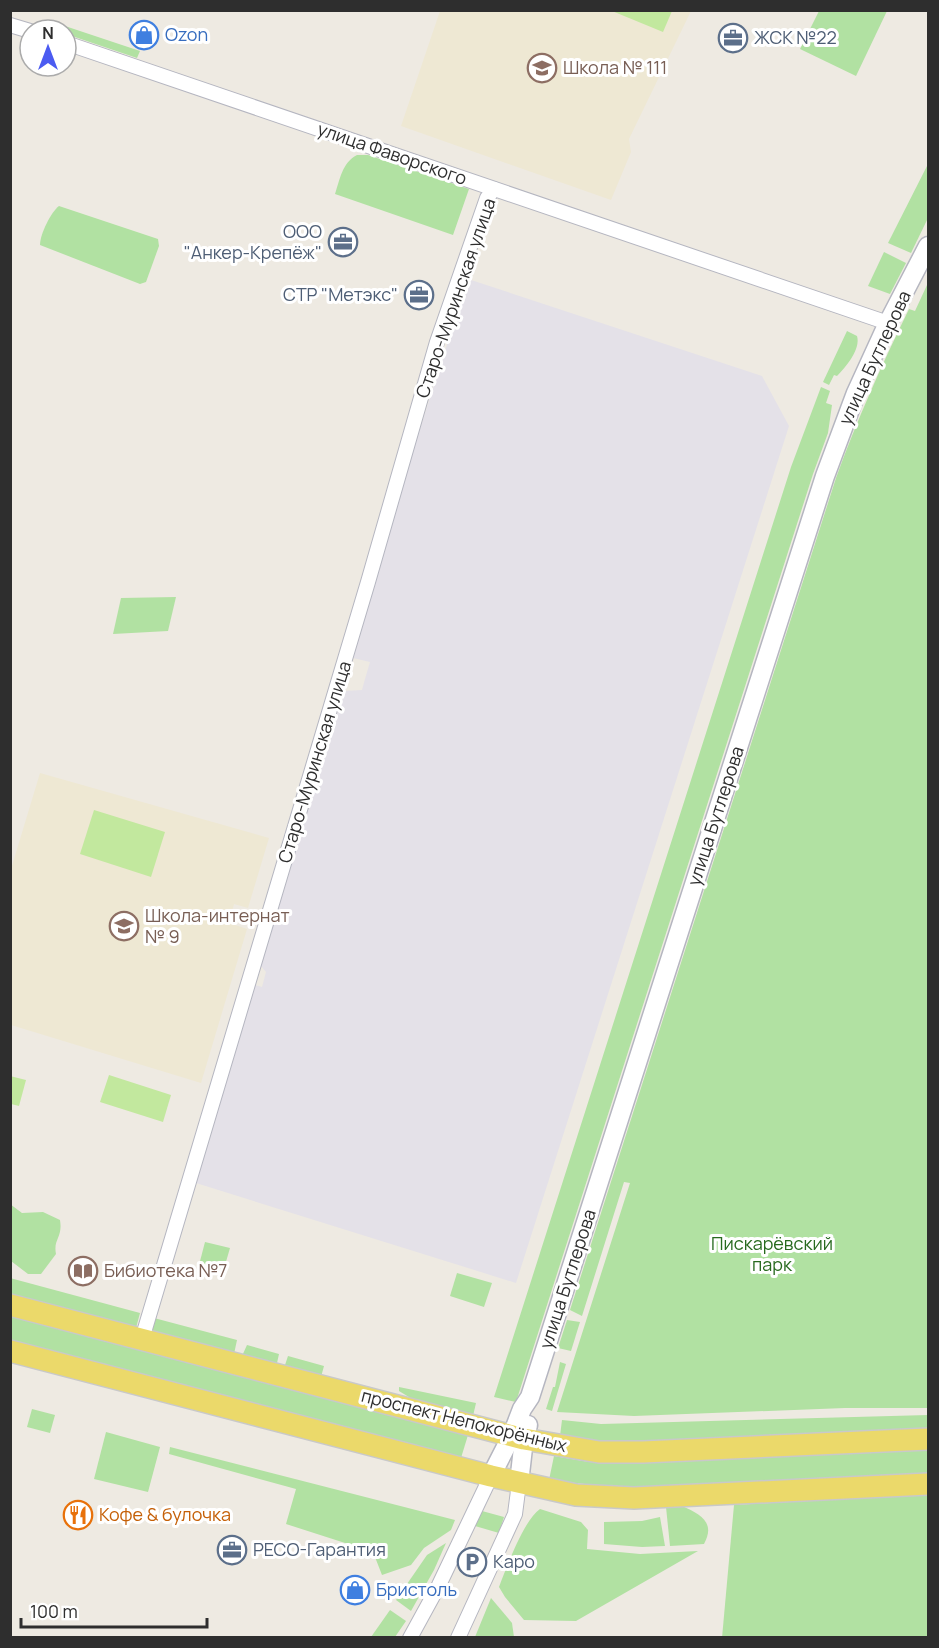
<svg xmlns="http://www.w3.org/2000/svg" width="939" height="1648" font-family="Manrope,sans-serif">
<rect width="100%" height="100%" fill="#eeeae2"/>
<polygon fill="#e4e1e8" points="468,279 762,376 789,426 516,1283 196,1183 255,985 262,987 266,972 261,966 344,691 362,690 365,679 370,662 353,658 411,457"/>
<g fill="#eee8d3">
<polygon points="440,11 691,11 629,139 631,152 611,200 401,126"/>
<polygon points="40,773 269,838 248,908 234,904 229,923 247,929 201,1083 11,1025 11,869"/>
</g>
<g fill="#b1e1a2">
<polygon points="819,11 887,11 856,76 800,49"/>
<polygon points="59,24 140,51 137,58 66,34 66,30 57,30"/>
<path d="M357,155H368L469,189L453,235L335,194C340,179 342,163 357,155Z"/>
<polygon points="928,164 928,218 911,253 888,243"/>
<path d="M59,206L158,239L159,246L146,282L140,284L40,245C40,234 51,212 59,206Z"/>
<polygon points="884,252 906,263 890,294 868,286"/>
<path d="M927,285L928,286V1408H845L634,1416L557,1412L630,1183L624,1182L582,1316L570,1310L836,478C857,420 882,364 909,309L915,311Z"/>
<path d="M847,331L857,336C861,349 846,367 837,376L834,375L829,385L823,382Z"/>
<polygon points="821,387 830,391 826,403 832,405 828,433 813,474 516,1402 494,1397 791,467"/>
<polygon points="176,597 168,631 113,634 121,598"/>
<path d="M10,1204L22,1213L43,1212L60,1220C63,1238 53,1239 56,1254L41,1274H28L11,1261Z"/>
<polygon points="205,1242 230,1248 223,1272 199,1265"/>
<polygon points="457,1273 492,1283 484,1307 450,1296"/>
<polygon points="10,1278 140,1313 136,1328 11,1295"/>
<polygon points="10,1316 468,1435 461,1458 11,1341"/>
<polygon points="154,1318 237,1340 234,1354 150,1331"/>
<polygon points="567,1320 580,1322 571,1351 558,1348"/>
<polygon points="247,1345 279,1354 277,1363 285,1365 288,1356 324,1366 321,1377 242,1356"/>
<polygon points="560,1362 566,1364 552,1411 546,1409 553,1387 555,1387"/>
<polygon points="399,1387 476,1403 473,1416 417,1402 399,1391"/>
<polygon points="32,1409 55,1415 50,1433 27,1427"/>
<polygon points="928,1415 928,1428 642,1442 600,1441 560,1436 562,1420 601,1424"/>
<polygon points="106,1432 160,1447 148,1492 94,1479"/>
<polygon points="170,1447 455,1520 451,1530 424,1548 411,1565 382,1575 373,1552 286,1524 296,1489 169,1454"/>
<polygon points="928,1449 928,1473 634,1487 602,1486 549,1480 554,1456 589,1462 635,1463"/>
<polygon points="928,1494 928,1637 722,1638 734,1505"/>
<path d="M682,1506C700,1514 716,1522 704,1544L670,1546L666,1507Z"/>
<path d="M540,1509L581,1522L588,1530L587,1549L640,1554L698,1551L576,1621L524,1620L505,1597L499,1587C507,1567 523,1521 540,1509Z"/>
<polygon points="482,1511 504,1517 499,1533 475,1526"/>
<polygon points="660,1517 665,1546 642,1547 604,1544 604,1522 642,1521"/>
<polygon points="446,1543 434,1570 411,1611 396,1600 427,1555"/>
<polygon points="491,1598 512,1623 514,1637 475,1637"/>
<polygon points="390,1610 406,1621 395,1637 371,1637"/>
</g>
<g fill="#c2e89e">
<polygon points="612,11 672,11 663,32"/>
<polygon points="94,810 165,832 151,877 80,854"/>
<polygon points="109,1075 171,1095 163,1122 100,1102"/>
<polygon points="10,1076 26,1080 19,1106 11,1104"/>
</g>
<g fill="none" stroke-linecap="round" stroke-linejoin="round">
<g stroke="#b5b6c0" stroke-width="16">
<g id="street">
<polyline points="10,25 30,31"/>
<polyline points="66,43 888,323"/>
<polyline points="142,1339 368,582 437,342 487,198 494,189"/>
<polyline points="410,1638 439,1585 491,1476"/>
<polyline points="458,1638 515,1514 519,1483"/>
</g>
</g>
<g stroke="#b5b6c0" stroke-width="21">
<g id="secondary">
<polyline points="491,1476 512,1435 522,1409 530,1397 825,476 856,393 888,323 928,246"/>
<polyline points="519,1483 524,1439 528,1425"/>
</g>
</g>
<g stroke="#c9c9c9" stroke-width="24">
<g id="primary">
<polyline points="10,1305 524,1439 599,1452 643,1452 928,1439"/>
<polyline points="10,1351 491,1476 576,1495 634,1498 928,1484"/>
</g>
</g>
<use href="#street" stroke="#fff" stroke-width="14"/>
<use href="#secondary" stroke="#fff" stroke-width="18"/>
<use href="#primary" stroke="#ebd96a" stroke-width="21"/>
</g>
<defs>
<g id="shop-ring" transform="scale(1.5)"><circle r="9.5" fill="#fff" stroke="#3f7fe0" stroke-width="1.5"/><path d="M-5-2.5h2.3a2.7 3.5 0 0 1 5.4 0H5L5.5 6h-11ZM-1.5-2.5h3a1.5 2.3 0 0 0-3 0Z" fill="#3f7fe0"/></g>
<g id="office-ring" transform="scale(1.5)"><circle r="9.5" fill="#fff" stroke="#5c6f8a" stroke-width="1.5"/><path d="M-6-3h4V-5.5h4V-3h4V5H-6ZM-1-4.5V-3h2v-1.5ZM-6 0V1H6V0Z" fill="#5c6f8a"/></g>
<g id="school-ring" transform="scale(1.5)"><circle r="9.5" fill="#fff" stroke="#8d6e63" stroke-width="1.5"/><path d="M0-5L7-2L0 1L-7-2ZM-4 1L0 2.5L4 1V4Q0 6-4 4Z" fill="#8d6e63"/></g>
<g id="library-ring" transform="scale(1.5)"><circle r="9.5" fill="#fff" stroke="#8d6e63" stroke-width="1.5"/><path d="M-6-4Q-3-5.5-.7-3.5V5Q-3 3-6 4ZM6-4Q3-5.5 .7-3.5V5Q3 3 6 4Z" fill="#8d6e63"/></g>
<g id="restaurant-ring" transform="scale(1.5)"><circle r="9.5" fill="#fff" stroke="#e8710a" stroke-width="1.5"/><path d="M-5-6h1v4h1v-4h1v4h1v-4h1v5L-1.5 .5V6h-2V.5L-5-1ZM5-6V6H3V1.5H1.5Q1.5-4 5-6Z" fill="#e8710a"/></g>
<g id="parking-ring" transform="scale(1.5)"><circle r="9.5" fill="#fff" stroke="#5c6f8a" stroke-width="1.5"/><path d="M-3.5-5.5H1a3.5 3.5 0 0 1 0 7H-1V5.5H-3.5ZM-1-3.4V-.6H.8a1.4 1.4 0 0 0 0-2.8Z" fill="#5c6f8a"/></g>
</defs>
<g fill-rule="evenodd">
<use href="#shop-ring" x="144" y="35"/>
<use href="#office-ring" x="733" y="38"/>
<use href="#school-ring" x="542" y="68"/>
<use href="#office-ring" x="343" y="242"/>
<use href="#office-ring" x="419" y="295"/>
<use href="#school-ring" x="124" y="926"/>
<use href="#library-ring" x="83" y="1271"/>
<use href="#restaurant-ring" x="78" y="1515"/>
<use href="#office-ring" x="232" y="1550"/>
<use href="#parking-ring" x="472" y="1562"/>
<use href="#shop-ring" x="355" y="1590"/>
</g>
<g text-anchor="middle" stroke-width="6" stroke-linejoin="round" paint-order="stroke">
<g font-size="18" fill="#366cbe" stroke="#fff" text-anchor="start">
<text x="165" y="41">Ozon</text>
<text x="376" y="1596">Бристоль</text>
</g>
<g font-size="18" fill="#4e5e75" stroke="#fff" text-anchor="start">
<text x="754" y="44">ЖСК №22</text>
<text x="322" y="238" text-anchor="end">ООО<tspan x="322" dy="21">"Анкер-Крепёж"</tspan></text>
<text x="398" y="301" text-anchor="end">СТР "Метэкс"</text>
<text x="253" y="1556">РЕСО-Гарантия</text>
<text x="493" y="1568">Каро</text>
</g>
<g font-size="18" fill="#785e54" stroke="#fff" text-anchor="start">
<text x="563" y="74">Школа № 111</text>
<text x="145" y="922">Школа-интернат<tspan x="145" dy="21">№ 9</tspan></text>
<text x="104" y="1277">Бибиотека №7</text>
</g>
<g font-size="18" fill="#2e2e2e" stroke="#fff">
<text transform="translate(392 154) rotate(19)" y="6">улица Фаворского</text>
<text transform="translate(456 298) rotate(-71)" y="6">Старо-Муринская улица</text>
<text transform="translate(875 358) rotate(-65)" y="6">улица Бутлерова</text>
<text transform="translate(315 762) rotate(-73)" y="6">Старо-Муринская улица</text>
<text transform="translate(716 816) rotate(-72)" y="6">улица Бутлерова</text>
<text transform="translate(568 1279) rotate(-72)" y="6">улица Бутлерова</text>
<text transform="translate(464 1421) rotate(14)" y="6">проспект Непокорённых</text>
</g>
<g font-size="18" fill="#286a1f" stroke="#fff">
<text x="772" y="1250">Пискарёвский<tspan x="772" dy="21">парк</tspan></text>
</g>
<g font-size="18" fill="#c56008" stroke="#fff" text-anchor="start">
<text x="99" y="1521">Кофе &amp; булочка</text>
</g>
</g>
<rect width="939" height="1648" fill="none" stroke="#2e2e2e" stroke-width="24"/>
<g transform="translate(48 48)"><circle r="28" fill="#ffffff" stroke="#ababab" stroke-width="1.5"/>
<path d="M0-4.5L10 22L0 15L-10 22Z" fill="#4b5bf1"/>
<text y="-9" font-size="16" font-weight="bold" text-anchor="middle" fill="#2e2e2e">N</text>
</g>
<path d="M21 1618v9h186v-9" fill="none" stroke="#2e2e2e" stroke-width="3"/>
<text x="30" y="1618" font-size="18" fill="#2e2e2e" stroke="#ffffff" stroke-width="4.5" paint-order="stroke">100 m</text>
</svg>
